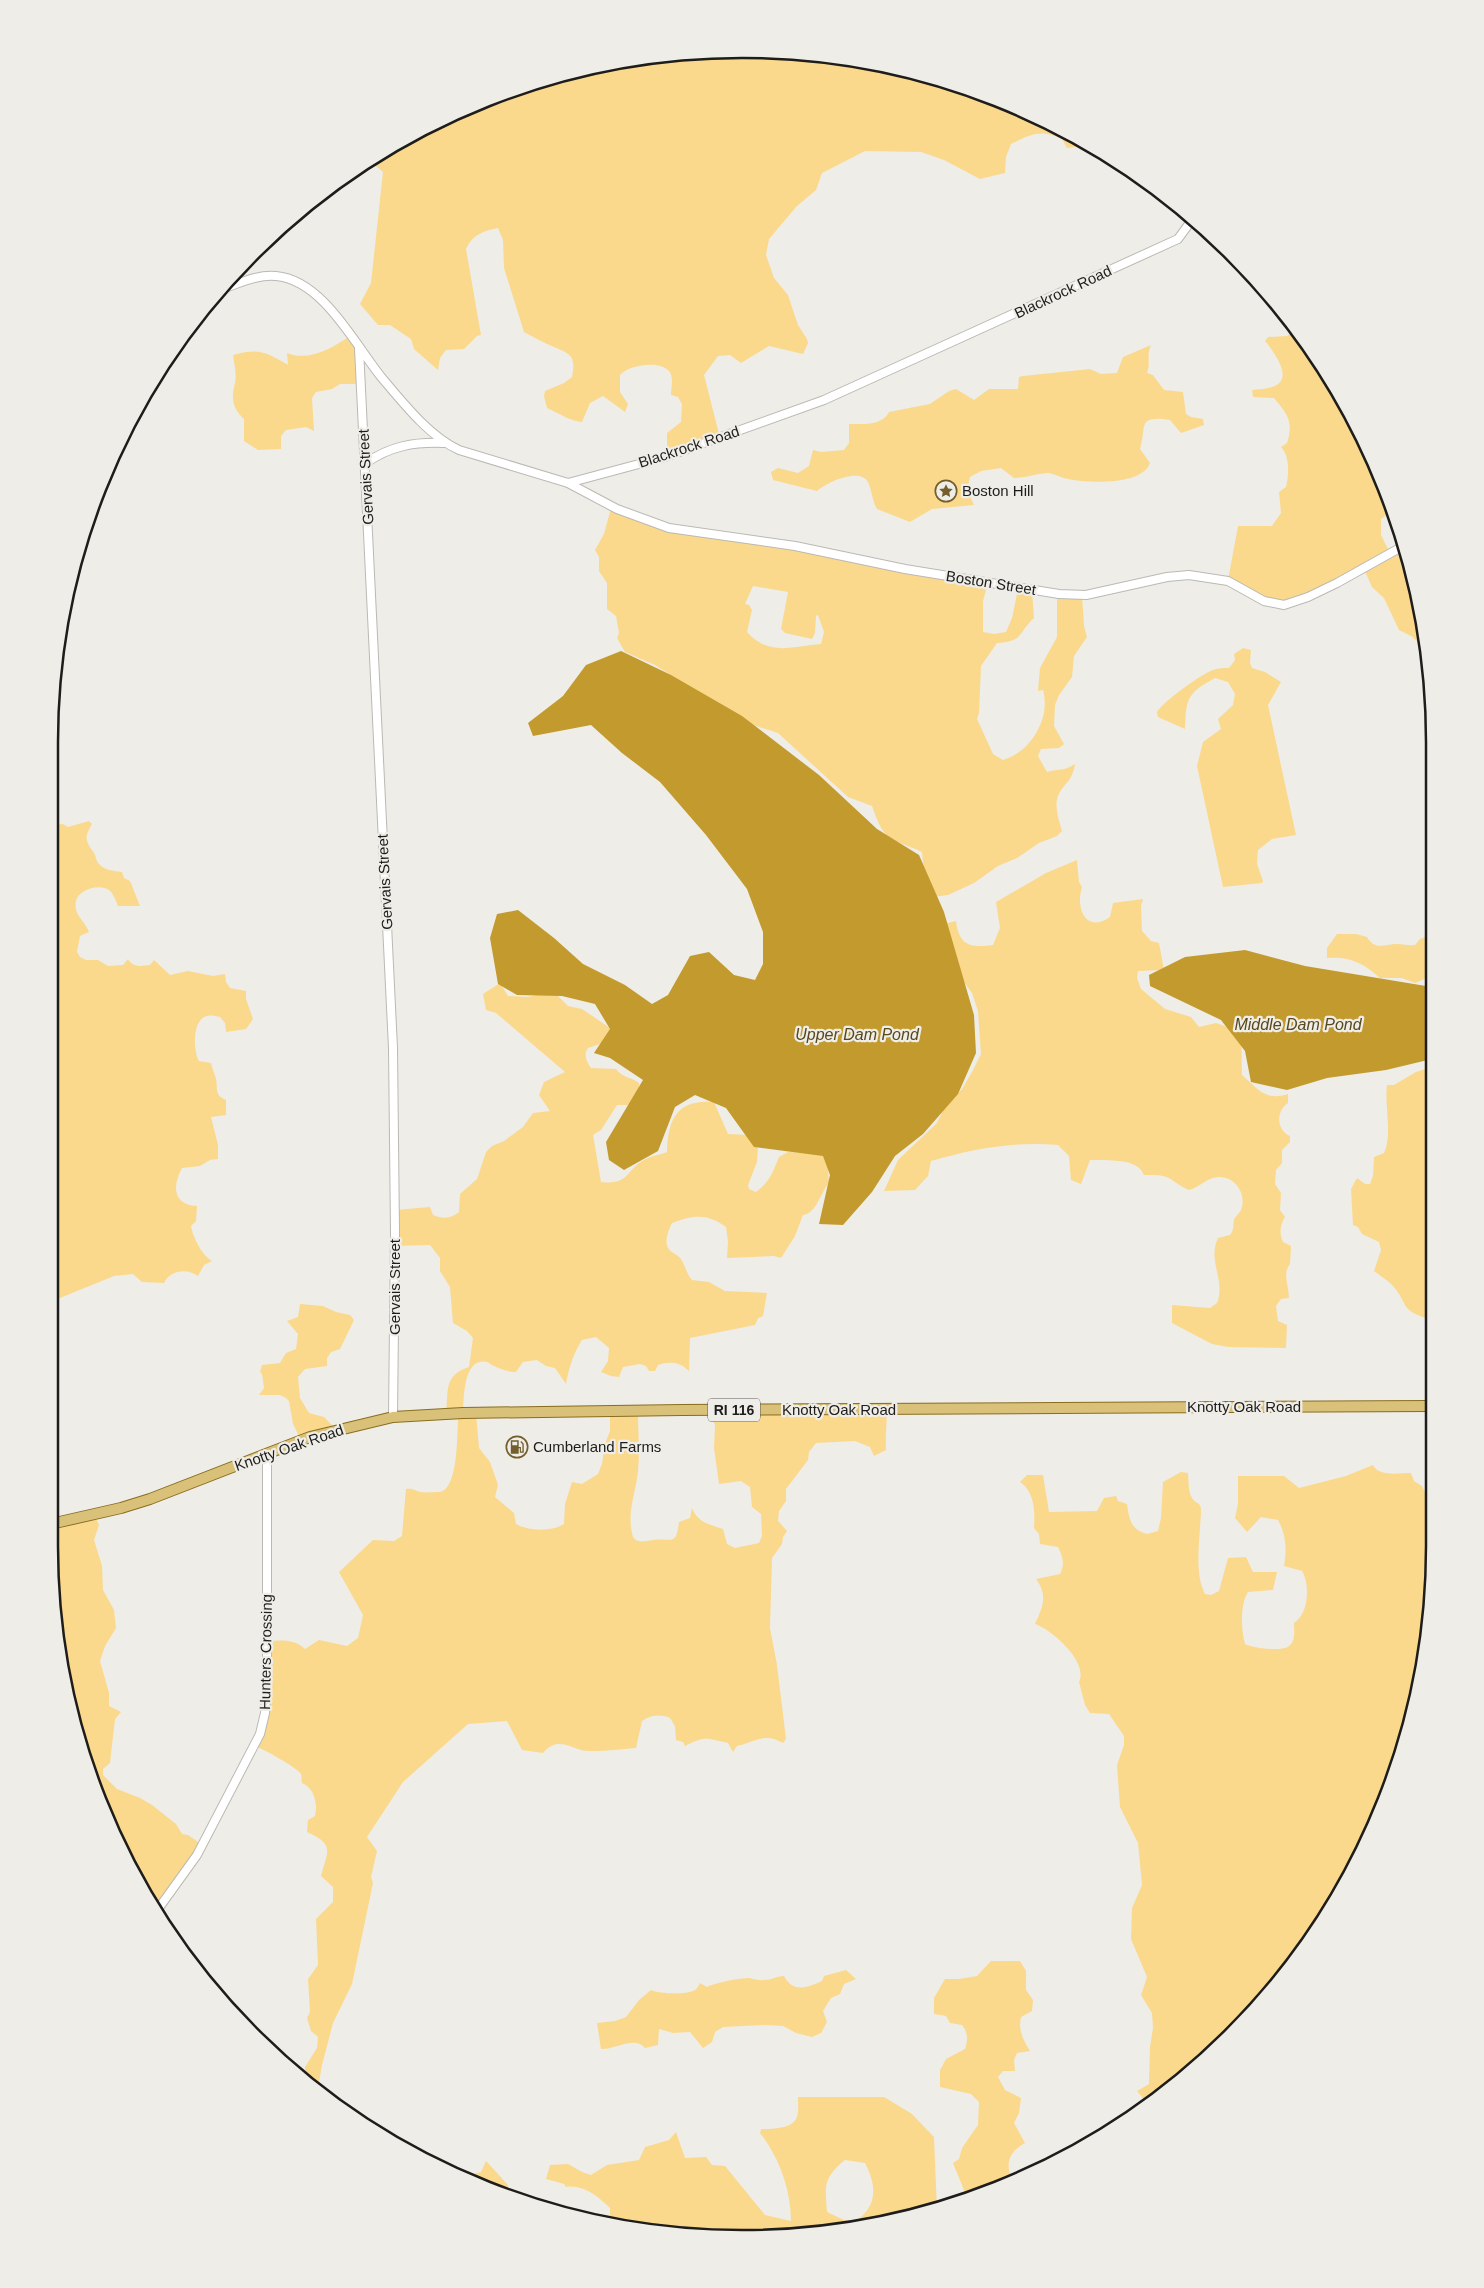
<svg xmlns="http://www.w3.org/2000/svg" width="1484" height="2288" font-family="Arial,sans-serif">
<rect width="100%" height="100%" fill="#efede8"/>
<g fill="#fad98c" fill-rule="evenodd">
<path d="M696,50L832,55L965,85L1088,141L1096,147L1082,146L1067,148L1062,139C1040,129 1032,134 1011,144L1006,157L1005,173L980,179L944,160L921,152L865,151L822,173L816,190L797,206L769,239L766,255L774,278L788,295L798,325L807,339L808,343L803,354L769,346L741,363L730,355L718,356L704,375L720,438L667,454V433L681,422L682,404L678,397L671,395C671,388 674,377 669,371C659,360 629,365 620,375V392L628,404L625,412L603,396L590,403L582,422C569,421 559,413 547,408L544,396L545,391L564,383L572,377C576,356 571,354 554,347C544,343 534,337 524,332L504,268L503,240L498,228C483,231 472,235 466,249L481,335L477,336L464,349L446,350L440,358L438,370L414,349L411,339L390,325H378L360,304L371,283L383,172L370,161L435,120L562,72Z"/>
<path d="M1297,328L1364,435L1392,511L1381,519V535L1389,551H1396L1405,570L1414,575L1426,649L1411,636L1399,630L1384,598L1372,587L1363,567L1309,596L1278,604L1228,580L1238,526H1272L1281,513L1279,492L1286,487C1289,475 1290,456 1281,447L1287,443C1294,421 1287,414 1274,398L1253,397L1252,390C1258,389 1266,389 1272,387C1296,380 1273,351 1265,341L1268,337L1287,336Z"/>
<path d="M350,336L358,346L360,384H340L332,389L316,392L312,398L314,431L306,427L286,430L281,436V449L258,450L244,441V419C232,408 231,398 235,383C237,375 234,363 233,355C259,348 266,352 288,365L287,353C309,362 332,348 350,336Z"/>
<path d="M1151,345C1146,355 1151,364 1147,373L1153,375L1164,390L1183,392L1186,414L1191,417L1203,419L1204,425L1181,433L1170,420C1136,415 1147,427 1140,449L1150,463C1142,486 1087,483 1068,479C1061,478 1055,474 1049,473C1038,473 1025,478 1014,478L1001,468L981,471L970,477L967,490L974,505L932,509L910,522L877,509C872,501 872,490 868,482C859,467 826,483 817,491L773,480L771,472L778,468L798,473L809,466L813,450L821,452L844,450L849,443V424C862,424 882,426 889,412L930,404L949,391L956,389L974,400L989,389H1018L1019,377L1023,376L1090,369L1101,374L1117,373L1123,357Z"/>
<path d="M611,508L668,528L988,583L983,601V632L994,634L1006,632L1012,618L1018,589L1032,591L1034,618C1017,634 1024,641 997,643L981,666L979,713L977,719L993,754L1003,760C1031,752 1051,718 1043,690L1038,691L1040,668L1057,637V593L1082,595L1084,626L1087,637L1074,656L1072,677L1059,695L1055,705L1054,726L1064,744L1059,748L1041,749L1038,756L1047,772C1061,768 1062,772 1075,764C1072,783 1064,782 1058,796C1054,807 1059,820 1062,831L1057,836L1039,843L1017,858L998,866L974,883L948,895L933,897L925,882L922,852C911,846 891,842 884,832C878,824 875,814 872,806L848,797L778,733L750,724L735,716L655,665L625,652L617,638L619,633L616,616L607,609V583L599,571V557L595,550L604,534ZM753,586L788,592L781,629L785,633L812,639L815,633L816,616L818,615L824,632L821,644C793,646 769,657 747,632L752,610L749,605L745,604Z"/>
<path d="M1243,648L1251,650L1250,663L1252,668L1265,672L1281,682L1268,705L1296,835L1272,839L1258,850L1257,864L1263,881L1262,883L1223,887L1197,766L1203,742L1221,729L1218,719L1233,705L1235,694L1228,682L1215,678C1188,693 1186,697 1185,729L1158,717L1157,712C1164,701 1201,674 1213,670C1218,668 1224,668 1229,668L1235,660L1234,654Z"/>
<path d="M89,821L92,824C84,838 85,840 94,853C96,856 96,861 99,864C104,870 114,871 122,872L124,878L130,881L140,906H118C116,901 113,893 109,890C99,883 78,890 76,901C73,915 85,921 89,932L80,936L77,952L80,957L86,960H98L108,966L123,965L128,959C133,968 141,966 150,965L154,960L170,975L188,971L213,976L225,974L226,982L230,988L246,991V999L253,1019L246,1029L226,1032L225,1023L220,1017C216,1016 210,1015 207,1016C192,1019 193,1051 199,1061L211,1063C212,1069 215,1074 216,1079C218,1089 214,1095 226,1100V1115L211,1117L218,1145V1159L210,1160L200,1166L182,1168C172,1186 173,1205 197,1206L196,1221L191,1226C193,1238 202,1255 212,1261L204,1265L198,1276C187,1268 170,1270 164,1283L142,1282L133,1274L114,1276L55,1300V825L63,824L68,827Z"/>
<path d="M1077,860L1079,882L1082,887C1075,908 1086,934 1110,917L1113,903L1143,899L1141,906L1142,931L1151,941L1159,943L1164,970L1138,971L1137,978L1141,989L1165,1009L1191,1017L1199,1027L1216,1023L1241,1032L1242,1075C1259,1090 1265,1101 1288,1094V1103C1276,1111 1276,1130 1290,1136V1142L1282,1150V1163L1276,1170L1275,1184L1281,1193L1280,1210L1285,1217C1280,1225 1279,1233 1283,1242L1291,1246L1290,1264C1282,1274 1289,1286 1289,1298L1281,1299L1276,1306L1278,1321L1287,1325L1286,1348L1228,1347L1212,1344L1172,1323V1305L1210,1308L1217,1303C1226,1280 1207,1261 1218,1238L1230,1235C1234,1230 1233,1226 1234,1220C1235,1216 1241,1213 1242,1207C1246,1190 1231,1173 1213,1178C1205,1180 1199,1187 1189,1190C1166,1179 1174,1174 1144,1175C1137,1157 1107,1161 1090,1160L1081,1184L1071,1180L1069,1156L1058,1145C1014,1141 973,1149 931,1161L928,1176L915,1190L884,1191L898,1160L937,1123L945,1106L962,1089L972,1072L981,1054L978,1011L972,993L954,968L944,924L956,921C959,946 971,948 993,945L1000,928L996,902L1046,873Z"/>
<path d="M1433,913L1432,976L1415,983L1402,978H1380C1364,963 1349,956 1327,958V948L1337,934H1356L1367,937C1375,952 1387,943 1398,944C1404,944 1408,946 1415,945L1420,939L1430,935L1432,921L1430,915Z"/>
<path d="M500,983L508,996L528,997L553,991L568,1006L582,1009L613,1030L609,1041L588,1048C583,1055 587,1062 591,1068L616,1069C623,1078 631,1077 639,1083V1096L628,1105H617L601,1130L593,1135L601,1182C631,1186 626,1167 648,1158C654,1155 661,1155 667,1152C668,1119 677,1099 714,1102L728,1134L749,1135L758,1145L757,1162L748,1185L749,1189L756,1192C769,1183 773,1172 779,1157L788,1152L827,1154L829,1183C820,1193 817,1213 803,1215L795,1236L781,1258L774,1256L727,1258L728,1242L726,1227C707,1213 693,1215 672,1223C668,1231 662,1246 672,1252C675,1254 679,1256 681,1259C686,1267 686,1273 692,1280L709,1282L725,1291L767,1293L763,1316L758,1318L755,1325L690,1338L689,1371C680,1362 670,1361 658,1365L655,1371H649L646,1366L640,1364L623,1367L619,1377L611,1376L601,1372L608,1361L609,1348L596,1337L582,1340C573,1354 569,1368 566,1384L555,1368L546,1366L537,1360L523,1362L516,1372C510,1372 499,1369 494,1366C493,1366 488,1362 487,1362C463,1357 464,1398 463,1412L476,1413L479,1448L490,1462L498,1485L495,1497L514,1513L516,1524C528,1531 552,1532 564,1524L565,1504L572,1482L582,1484L598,1474L602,1464L605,1444L610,1431V1411L638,1413C638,1432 640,1452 638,1471C636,1492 627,1511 632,1533C634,1545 645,1541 653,1540C671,1537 676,1548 679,1522L690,1518L692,1508C698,1523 709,1524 723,1529L727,1544L735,1548L759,1543L762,1536L761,1514L752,1507L750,1487L741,1481L719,1484L714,1448L715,1425L709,1410H887C887,1424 885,1436 886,1450L874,1456L870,1447L855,1441L816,1443L809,1452L808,1460L786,1489V1501L779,1511L778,1521L787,1531L783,1537L782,1544L772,1558L770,1628L777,1665L786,1739L783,1743C764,1732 755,1742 737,1746L733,1752L728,1743C706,1739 708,1735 685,1746L683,1742L676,1740L675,1726L670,1718C660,1714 651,1715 642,1721L636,1748C625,1749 589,1753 581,1750C567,1745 555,1738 543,1753L522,1750L507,1721L468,1724L403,1782L367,1837L377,1851L371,1877L373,1883L352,1984L333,2023L322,2065L317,2094L307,2084L305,2067L317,2048L318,2037L311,2031L307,2018L310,2012L308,1979L318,1965L316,1919L333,1902V1887L321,1876C327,1852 336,1845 307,1832L308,1820L315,1816C318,1803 314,1788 302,1783C301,1780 302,1777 301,1774C298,1768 263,1749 255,1746L269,1715L270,1641C283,1640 296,1640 305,1649L319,1640L347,1646L358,1638L363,1615L339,1572L373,1540L394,1541L402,1536L406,1489C412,1488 414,1490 420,1492C426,1493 434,1492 440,1492C458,1489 457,1436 458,1421L457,1413H446C449,1390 443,1376 469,1367L473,1338L467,1331L453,1323L450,1287L440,1271V1258L430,1245L395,1246V1210L430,1207L433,1215C443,1219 451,1219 459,1212L460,1194L477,1179L486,1152L492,1146L504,1141L523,1127L533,1113L550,1111L539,1095L544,1082L565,1072L496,1013L486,1010L483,994Z"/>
<path d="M1432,1067L1431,1313L1426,1318C1400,1310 1408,1303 1393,1286C1388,1280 1380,1276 1374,1271L1381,1250L1379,1242L1362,1234L1358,1227L1353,1225L1351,1189L1357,1178L1365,1184H1370L1373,1176L1374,1157L1384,1153C1393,1134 1384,1106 1387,1085H1394L1416,1072Z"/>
<polygon points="300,1304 323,1306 336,1312 350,1315 354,1320 340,1349 331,1352 327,1358 327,1366 305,1369 298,1377 300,1398 309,1413 324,1417 337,1430 301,1440 293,1424 289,1401 286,1398 280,1395 259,1395 264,1388 262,1374 260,1372 262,1365 280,1363 286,1353 296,1349 298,1334 287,1321 298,1317"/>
<path d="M1373,1465C1379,1477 1399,1473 1411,1473L1414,1481L1422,1486L1425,1492L1430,1493L1429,1636L1382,1812L1319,1931L1263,2003L1148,2104L1137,2091L1149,2084L1150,2047L1153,2028L1152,2013L1141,1995L1147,1977L1131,1939L1132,1908L1142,1885L1138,1843L1120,1807L1117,1765L1124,1745V1736L1109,1714L1090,1713L1085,1705L1079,1682C1089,1662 1051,1629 1035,1624C1043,1607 1048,1595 1036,1579L1060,1574C1065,1564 1063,1557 1058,1547L1040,1544L1039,1534L1034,1528C1035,1512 1035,1492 1020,1482L1027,1475H1043L1049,1512L1097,1511L1104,1498L1116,1496L1118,1501L1127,1504C1129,1519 1131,1530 1147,1534L1158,1531L1161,1518L1163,1482L1181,1472L1188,1473C1189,1485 1187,1498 1199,1504L1201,1508C1201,1533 1193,1572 1205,1594L1211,1595L1219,1591L1228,1558L1246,1557L1253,1572H1277L1273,1590L1248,1592C1240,1604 1241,1630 1245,1644C1252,1648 1282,1652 1289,1646C1296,1641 1294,1630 1294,1623C1309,1614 1310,1584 1302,1571L1284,1566C1287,1550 1286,1534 1278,1520L1261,1517L1247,1532L1235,1518L1238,1504V1476H1284L1299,1488L1346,1476Z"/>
<polygon points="94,1514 99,1525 94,1540 102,1566 103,1590 114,1610 116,1628 105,1646 100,1661 109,1693 109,1706 121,1712 115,1719 110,1763 103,1769 103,1775 117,1789 140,1798 152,1805 176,1824 182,1834 188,1835 204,1846 158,1911 153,1906 85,1769 55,1637 55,1522"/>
<path d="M991,1961H1020L1026,1971V1990L1033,2000L1032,2011L1021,2017C1018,2030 1023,2040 1030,2051L1017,2053L1014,2060L1015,2071H1003L998,2077L1005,2090L1021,2098L1019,2113L1014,2123L1025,2143C1008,2152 1004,2166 1014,2183L968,2200L953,2163L959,2159L962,2148L978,2125L979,2102L971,2094L940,2087V2070L946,2059L965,2049C968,2040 968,2032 962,2025L950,2023L946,2016L934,2014V1998L945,1979H959L977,1976Z"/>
<path d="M846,1970L856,1979L844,1984L840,1994L831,1998L823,2011L827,2022L821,2033L812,2037L796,2033L783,2026L766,2025L723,2027L715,2032L712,2042L703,2048L690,2032L673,2033L659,2029L658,2045L645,2048C635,2035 614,2050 601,2049L597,2023L615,2021L626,2017L639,2000L651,1990C659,1994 688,1995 695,1990C697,1989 699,1985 700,1983L707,1987C713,1983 741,1978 749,1978C754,1979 760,1981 765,1980C771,1980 777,1976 784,1976C793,1993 807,1988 822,1981L824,1976Z"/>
<path d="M798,2097H884L912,2114L934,2137L937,2210L921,2216L788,2238H697L610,2220V2208C599,2197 583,2184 566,2187L564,2184L546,2179L550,2165L568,2164L582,2172L591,2175L607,2165L639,2160L645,2147L669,2140L676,2132L685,2158L706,2157L712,2165L725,2166L765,2215L791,2221C791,2190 779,2157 760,2133L761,2129C772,2129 793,2129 797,2117C799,2111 798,2102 798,2097ZM845,2160L865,2163C877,2186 878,2207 854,2222L844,2220L827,2212C825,2186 823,2178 845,2160Z"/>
<polygon points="486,2161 508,2185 507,2195 504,2195 462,2177 481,2172"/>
</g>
<g fill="#c29a2e">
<polygon points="621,651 671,675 742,716 819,775 877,829 919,855 944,912 974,1015 976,1053 958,1094 923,1134 895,1156 872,1192 843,1225 819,1224 830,1175 823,1156 754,1147 726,1108 695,1095 675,1107 658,1151 624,1170 609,1160 606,1142 643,1080 610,1058 594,1053 610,1029 595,1004 562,996 517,995 498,984 490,938 497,914 518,910 554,938 583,964 625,985 652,1004 668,995 690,956 709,952 734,975 755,980 763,964 763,932 747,889 706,835 660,782 622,753 591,725 533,736 528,723 563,696 586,665"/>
<polygon points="1245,950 1305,966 1432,987 1432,1059 1386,1070 1327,1078 1287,1090 1251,1082 1245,1051 1221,1020 1150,986 1149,975 1185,957"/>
</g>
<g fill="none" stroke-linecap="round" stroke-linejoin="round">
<g stroke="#bbb9b4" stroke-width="10">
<g id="minor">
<path d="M218,290C237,285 255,274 276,276C323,280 355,345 382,378C404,404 429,436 459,450L568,483L665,457L824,400L1178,239L1194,217"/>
<polyline points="359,348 393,1048 395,1232 393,1417"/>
<path d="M366,463C390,446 414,442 443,443"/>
<polyline points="568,483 617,509 669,528 795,546 905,569 1059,594 1086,595 1167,577 1189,575 1228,581 1264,601 1284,605 1308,597 1337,583 1405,545"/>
<polyline points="156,1912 197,1855 260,1734 265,1713 267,1682 267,1454"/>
</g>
</g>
<g stroke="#896d1e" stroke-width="12">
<polyline id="major" points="55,1523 121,1508 150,1499 310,1437 393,1417 463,1413 682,1410 1430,1406"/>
</g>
<use href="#minor" stroke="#fff" stroke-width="8"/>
<use href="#major" stroke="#dac179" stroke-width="10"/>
</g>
<defs>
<g id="sight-ring" transform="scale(1.125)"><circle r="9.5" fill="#efede8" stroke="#735e2d" stroke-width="1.5"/><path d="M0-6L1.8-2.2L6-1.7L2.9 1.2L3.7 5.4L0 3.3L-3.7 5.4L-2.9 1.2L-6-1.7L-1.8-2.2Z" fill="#735e2d"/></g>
<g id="fuel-ring" transform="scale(1.125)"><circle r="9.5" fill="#efede8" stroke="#735e2d" stroke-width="1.5"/><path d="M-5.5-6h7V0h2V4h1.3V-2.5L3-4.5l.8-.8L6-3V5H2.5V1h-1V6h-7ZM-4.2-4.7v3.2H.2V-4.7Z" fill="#735e2d"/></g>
</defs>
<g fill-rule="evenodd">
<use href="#sight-ring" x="946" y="491"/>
<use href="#fuel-ring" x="517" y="1447"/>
</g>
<g text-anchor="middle" stroke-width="4.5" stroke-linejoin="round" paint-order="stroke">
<rect fill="#efede8" stroke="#5d5b58" stroke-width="1" x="708" y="1398.5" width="52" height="23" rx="4"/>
<g font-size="14" font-weight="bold" fill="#1e1d1b">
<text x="734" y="1415">RI 116</text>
</g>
<g font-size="15" fill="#1e1d1b" stroke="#efede8">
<text transform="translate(1063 292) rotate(-25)" y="5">Blackrock Road</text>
<text transform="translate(689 447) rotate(-18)" y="5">Blackrock Road</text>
<text transform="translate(366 477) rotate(-93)" y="5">Gervais Street</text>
<text transform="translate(991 583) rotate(9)" y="5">Boston Street</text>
<text transform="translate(385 882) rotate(-93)" y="5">Gervais Street</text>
<text transform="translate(395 1287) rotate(-90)" y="5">Gervais Street</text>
<text x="1244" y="1412">Knotty Oak Road</text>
<text x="839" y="1415">Knotty Oak Road</text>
<text transform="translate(289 1448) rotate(-19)" y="5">Knotty Oak Road</text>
<text transform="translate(266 1652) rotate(-89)" y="5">Hunters Crossing</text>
</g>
<g font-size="15" fill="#1e1d1b" stroke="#efede8" text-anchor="start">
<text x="962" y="496">Boston Hill</text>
<text x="533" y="1452">Cumberland Farms</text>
</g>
<g font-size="16" font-style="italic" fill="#59481d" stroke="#efede8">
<text x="1298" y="1030">Middle Dam Pond</text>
<text x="857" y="1040">Upper Dam Pond</text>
</g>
</g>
<path d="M0 0H1484V2288H0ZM742 58H742A684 684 0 0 1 1426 742V1546A684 684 0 0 1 742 2230H742A684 684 0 0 1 58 1546V742A684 684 0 0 1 742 58Z" fill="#efede8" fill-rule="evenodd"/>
<path fill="none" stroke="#1e1d1b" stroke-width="2.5" d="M742 58H742A684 684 0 0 1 1426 742V1546A684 684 0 0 1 742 2230H742A684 684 0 0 1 58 1546V742A684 684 0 0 1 742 58Z"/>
</svg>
